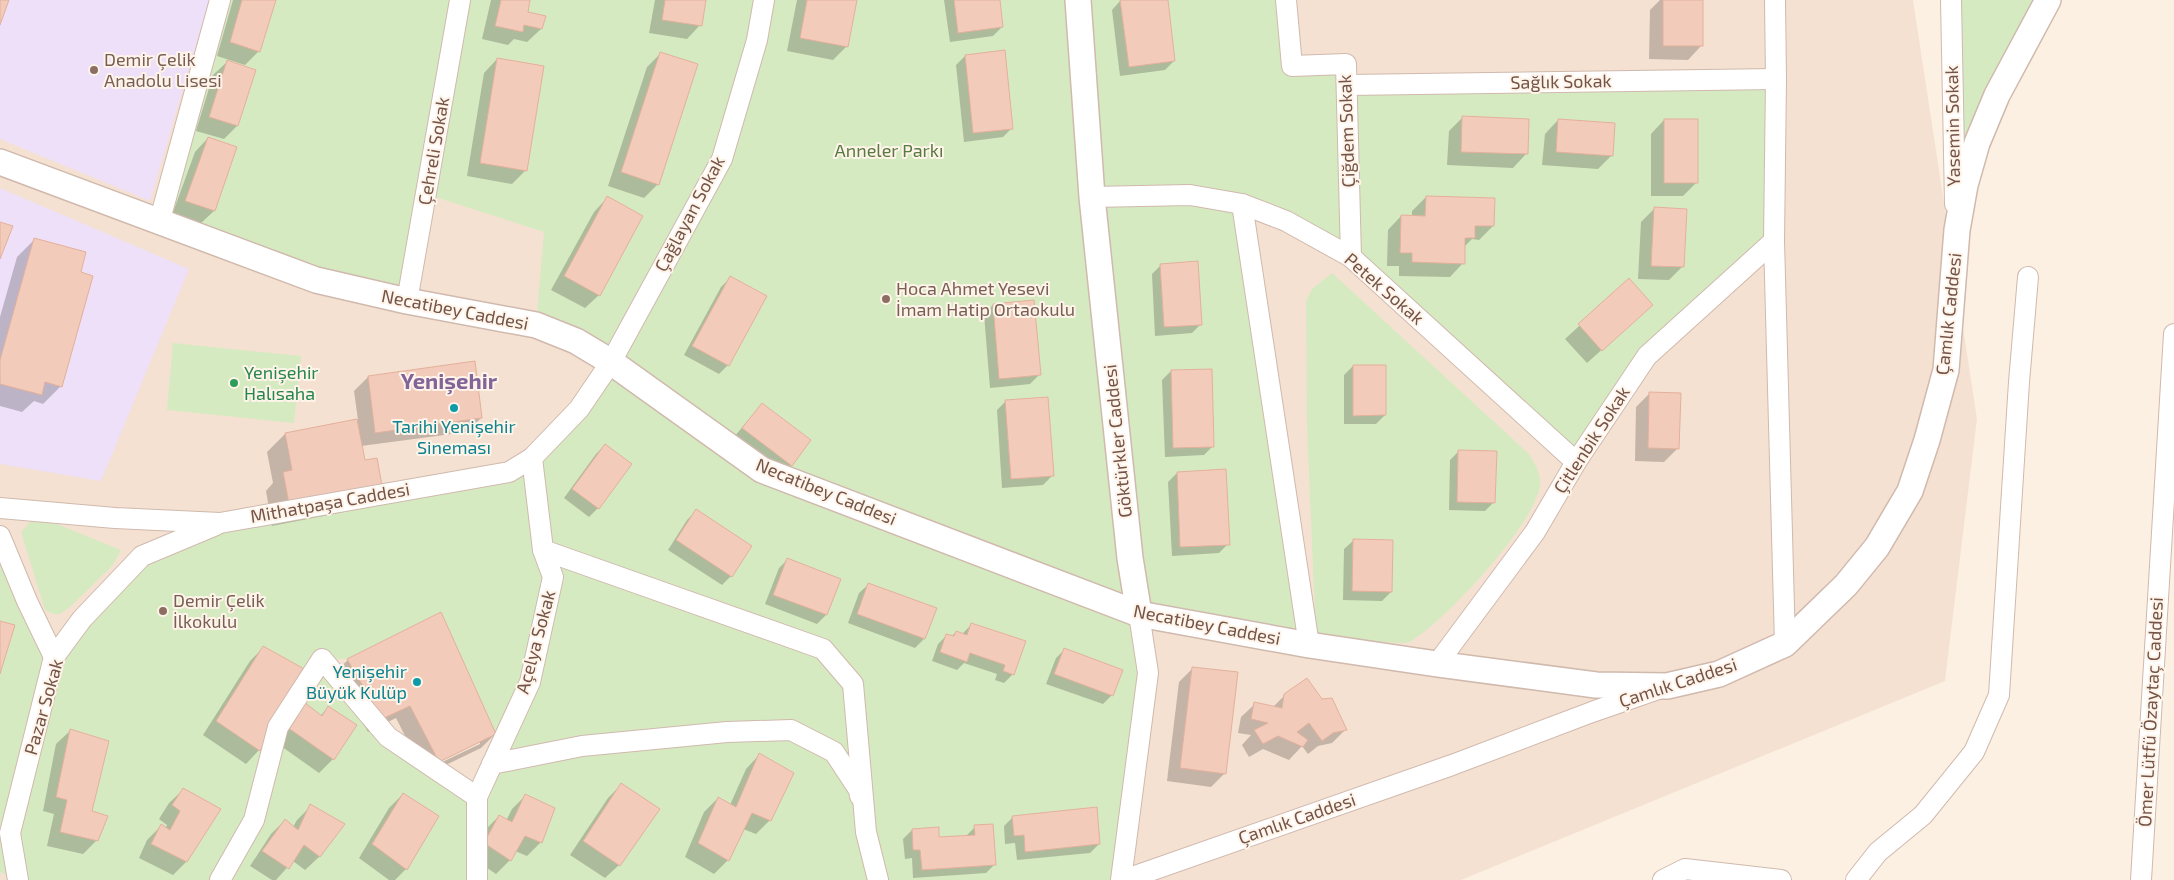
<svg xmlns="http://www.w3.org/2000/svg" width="2174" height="880" font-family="'Exo 2',sans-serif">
<rect width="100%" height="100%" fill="#fcf0e3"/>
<polygon fill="#f4e1d1" points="0,0 1913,0 1977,419 1945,681 1461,880 0,880"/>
<g fill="#ede0f8">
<polygon points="0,0 209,0 150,201 0,139"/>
<polygon points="0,188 189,269 101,481 0,464"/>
</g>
<g fill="#d6eac2" fill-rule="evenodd">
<path d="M220,0H1286L1292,66L1346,64L1347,85L1776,79L1774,241L1647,356L1576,462L1351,257L1243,204L1309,645L1139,614L1148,673L1121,880H18L0,872V536L54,657L142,556L220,523L509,472L610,362L536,325L544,232L426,194L407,301L159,223ZM441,612L496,734L477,797L388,737L323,659H347Z"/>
<polygon points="1951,0 2048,0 1965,185"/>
<path d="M1332,273L1529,454C1535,465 1541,472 1540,485C1536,523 1446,620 1413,640C1409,643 1403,643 1398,643L1316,637L1307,428L1306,301L1312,289Z"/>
<polygon points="173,343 301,356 294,423 167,410"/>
<polygon points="32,520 57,524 121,550 113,565 70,607 60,614 54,614 45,610 21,532"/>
</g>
<g fill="#0003" fill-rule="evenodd">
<polygon points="233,0 274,0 259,51 245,65 217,56"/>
<polygon points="491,0 529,0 526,12 541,29 527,42 514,39 508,45 482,39"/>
<polygon points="655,0 705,0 700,25 687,39 649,33"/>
<polygon points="797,0 855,0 847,46 833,60 787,51"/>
<polygon points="944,0 998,0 1002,27 993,36 950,42"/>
<polygon points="1121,0 1167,0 1174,61 1165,70 1120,76 1112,10"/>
<polygon points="1660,0 1702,0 1701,46 1688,60 1649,59 1650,10"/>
<polygon points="661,53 658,184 644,198 608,186 647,67"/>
<polygon points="965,56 1012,128 1003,137 964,142 956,65"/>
<polygon points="497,59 526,170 512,184 467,176 484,73"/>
<polygon points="227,62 237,126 224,139 196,131 213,75"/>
<polygon points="1462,118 1526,154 1513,168 1447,165 1449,131"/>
<polygon points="1558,120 1612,155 1598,169 1542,165 1545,134"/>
<polygon points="1664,120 1697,182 1683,196 1651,196 1651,134"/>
<polygon points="208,138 236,147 214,211 200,224 172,215 195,152"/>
<polygon points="1426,197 1493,226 1479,240 1472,239 1464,247 1463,263 1450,277 1399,276 1399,266 1387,266 1388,230 1401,216 1412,217 1412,211"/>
<polygon points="607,198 599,295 585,308 551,290 594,212"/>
<polygon points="1655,208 1682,267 1669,280 1638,279 1641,222"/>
<polygon points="35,239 79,273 61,386 43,404 34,401 22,412 0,406 0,317 17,257"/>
<polygon points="1161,265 1201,324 1192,333 1155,336 1152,274"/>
<polygon points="730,278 728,365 719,374 684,355 721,287"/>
<polygon points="1629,280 1637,318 1587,363 1565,339"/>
<polygon points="993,305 1039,375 1030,384 990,388 984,314"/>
<polygon points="1353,366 1385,415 1376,424 1344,424 1344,375"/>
<polygon points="1171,371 1213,446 1204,455 1165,457 1162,380"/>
<polygon points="368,377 481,418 467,432 361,446 364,462 382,490 364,508 272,526 266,491 273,483 267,452 285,434 358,420 354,391"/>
<polygon points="1650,393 1678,448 1664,462 1635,461 1636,407"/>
<polygon points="1006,401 1052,476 1043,485 1002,488 997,410"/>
<polygon points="762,404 791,465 782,474 734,437"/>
<polygon points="605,445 598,508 589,517 564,498 596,454"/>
<polygon points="1459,451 1494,502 1485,511 1449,510 1450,460"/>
<polygon points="1177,473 1228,544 1219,553 1172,556 1168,482"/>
<polygon points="696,511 731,576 722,585 668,550 687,520"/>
<polygon points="1354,540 1391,592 1382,601 1343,600 1344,549"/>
<polygon points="788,559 840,579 826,615 817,624 765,604 779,568"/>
<polygon points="869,584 924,639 915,648 848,623 859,593"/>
<polygon points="972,624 1013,674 1004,683 995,680 997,674 964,663 957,670 932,661 938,644 947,635 951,637 956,632 962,634"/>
<polygon points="263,648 259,750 246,764 203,735 250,661"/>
<polygon points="1065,649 1112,695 1103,704 1046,684 1056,658"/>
<path d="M348,660L495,734L481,748L425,775L396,718L368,732L334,673ZM480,741V744L434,766L433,764Z"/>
<polygon points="1193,668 1225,773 1211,787 1167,781 1179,682"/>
<polygon points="1285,695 1345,730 1332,743 1318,746 1308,754 1302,746 1289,760 1263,749 1249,757 1242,745 1251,735 1238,733 1241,717 1255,704 1273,707"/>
<polygon points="329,707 356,725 333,759 319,773 271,739 287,714 320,716"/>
<polygon points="70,731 97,840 83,854 47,846 54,814 43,811 56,744"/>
<polygon points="759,755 792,774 770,820 756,834 743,829 728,860 714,874 685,857 704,812 718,798 730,805 746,769"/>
<polygon points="621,785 619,865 605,878 570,855 608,798"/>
<polygon points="183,790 186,862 173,875 139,858 147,840 161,826 165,829 167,825 159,819 169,803"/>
<polygon points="403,794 406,869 395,880 389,880 359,858 389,808"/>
<polygon points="525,796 541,842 527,856 515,851 510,860 496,874 471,857 485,830 499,816 506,821 512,809"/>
<polygon points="311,806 343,824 319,857 305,870 293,861 276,880 272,880 250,866 271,834 285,820 293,827 297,820"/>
<polygon points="1013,817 1099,844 1090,853 1017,860 1015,843 1005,844 1004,826"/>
<polygon points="975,827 995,864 986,873 913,878 912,858 905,859 903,839 912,830 938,838 966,836"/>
</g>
<g fill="#f2cbbb" stroke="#e4b09b">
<polygon points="0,0 9,0 0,25"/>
<polygon points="242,0 276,0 260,52 230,42"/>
<polygon points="501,0 530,0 528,12 546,16 542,29 524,25 523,32 495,26"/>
<polygon points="665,0 706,0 702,26 662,20"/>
<polygon points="807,0 857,0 848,47 800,38"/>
<polygon points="954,0 1000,0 1003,27 958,33"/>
<polygon points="1120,0 1168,0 1175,61 1129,67"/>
<rect x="1663" y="0" width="40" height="46"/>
<polygon points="1005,50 1013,129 973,133 965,55"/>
<polygon points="660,52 698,64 659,185 621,172"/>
<polygon points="497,58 544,66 527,171 480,163"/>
<polygon points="227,60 256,70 238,126 209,117"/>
<polygon points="1462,116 1529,119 1528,154 1461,152"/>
<polygon points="1558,119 1615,123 1613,156 1556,152"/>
<rect x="1664" y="119" width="34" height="64"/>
<polygon points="208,137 237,147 215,211 185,201"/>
<polygon points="607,196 643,216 600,296 564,276"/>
<polygon points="1426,196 1495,198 1494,226 1475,226 1475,238 1465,238 1465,264 1412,262 1412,253 1400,253 1401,215 1425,216"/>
<polygon points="1654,207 1687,209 1684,267 1651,266"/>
<polygon points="0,222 13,226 0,259"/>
<polygon points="34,238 86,252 81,272 93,276 62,387 45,382 42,395 0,384 0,360"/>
<polygon points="1198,261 1202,325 1164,327 1160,264"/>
<polygon points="730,276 767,296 729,366 692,346"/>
<polygon points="1629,278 1653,305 1602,351 1578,324"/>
<polygon points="1034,300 1041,375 999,379 993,304"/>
<polygon points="475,361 482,418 375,433 368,376"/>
<polygon points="1353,365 1386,365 1386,415 1353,416"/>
<polygon points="1212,369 1214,447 1173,448 1171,370"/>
<polygon points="1649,392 1681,393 1679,449 1648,448"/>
<polygon points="1048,397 1054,476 1011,479 1005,400"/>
<polygon points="762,403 811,440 792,466 742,428"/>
<polygon points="357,419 365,460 377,458 383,491 290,509 283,472 292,470 285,433"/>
<polygon points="605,444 632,464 599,509 572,489"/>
<polygon points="1458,450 1497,451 1495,503 1457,502"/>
<polygon points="1226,469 1230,545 1180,547 1177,472"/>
<polygon points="696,509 752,546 732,577 676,540"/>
<polygon points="1353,539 1393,540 1392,592 1352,591"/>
<polygon points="787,558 841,579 827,615 773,595"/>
<polygon points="868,583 937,608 925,639 857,614"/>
<polygon points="441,612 496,734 439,762 410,706 382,719 347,659"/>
<polygon points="0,621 15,625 0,674"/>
<polygon points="971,623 1026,641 1014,675 1003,671 1005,665 970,653 967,662 940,652 946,634 954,636 956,631 967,635"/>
<polygon points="263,646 306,670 260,751 216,721"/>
<polygon points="1064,648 1123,670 1113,696 1054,674"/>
<polygon points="1192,667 1238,672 1226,774 1180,768"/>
<polygon points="1307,678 1322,699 1332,698 1347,730 1333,733 1322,741 1309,723 1297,732 1308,740 1303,747 1278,736 1263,744 1254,730 1268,723 1251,719 1254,702 1282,708 1284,694"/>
<polygon points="300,699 322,716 328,706 357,725 334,760 284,725"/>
<polygon points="70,729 109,741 92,811 108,816 98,841 60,832 67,800 56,797"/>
<polygon points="759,753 794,773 771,821 752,813 729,861 698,843 718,797 736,807"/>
<polygon points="621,783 660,809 620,866 583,841"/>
<polygon points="183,788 221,809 187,862 151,844 161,824 170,830 180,811 172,805"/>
<polygon points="403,793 439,816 407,870 372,844"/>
<polygon points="525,794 555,808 542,843 525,836 511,861 484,843 499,815 512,822"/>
<polygon points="310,804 345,824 320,857 304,845 289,869 262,851 285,819 298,830"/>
<polygon points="1097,807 1100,844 1025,852 1024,835 1014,836 1012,816"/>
<polygon points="993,824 996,865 922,870 920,850 913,850 912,829 939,827 939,837 975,835 974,825"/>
</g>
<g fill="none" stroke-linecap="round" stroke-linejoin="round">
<g stroke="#d0b9ad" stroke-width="22">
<g id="minor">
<polyline points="1286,0 1292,66 1346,64 1351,257"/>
<polyline points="1775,0 1776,79 1774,241 1785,644"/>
<polyline points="1951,0 1955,204"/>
<polyline points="1347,85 1776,79"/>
<polyline points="1092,197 1190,195 1242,204 1286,221 1351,257 1576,462"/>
<polyline points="1242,204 1309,645"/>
<polyline points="159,223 220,0"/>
<polyline points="407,301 460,0"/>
<polyline points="0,508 115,518 220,523 509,472 532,458 579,409 611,362 722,159 757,40 764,0"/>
<polyline points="0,536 27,601 54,657"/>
<polyline points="543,550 823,649 853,684 866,832 878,880"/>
<polyline points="1437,664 1535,532 1576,462 1647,356 1774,241"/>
<polyline points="492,764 582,746 727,732 791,730 834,752 859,790 860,796"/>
<polyline points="18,880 10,833 54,657 82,619 142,556 216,525"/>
<polyline points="220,880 254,820 278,727 322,659 388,737 477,797"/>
<polyline points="477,880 477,797 530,682 553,577 543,550 532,458"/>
<polyline points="1121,880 1148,673 1139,614"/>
<polyline points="1124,880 1452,765 1592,712 1658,689"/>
<polyline points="1663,880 1685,869 1781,880"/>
<polyline points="1856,880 1878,852 1923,815 1974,752 1999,695 2019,382 2028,277"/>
<polyline points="2141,880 2174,334"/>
</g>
</g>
<g stroke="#d0b9ad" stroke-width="28">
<g id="tertiary">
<polyline points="1078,0 1092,197 1130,558 1139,614"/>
<polyline points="0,162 316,280 407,301 536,325 576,341 611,362 762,470 1139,614 1309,645 1437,664 1596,685 1667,686 1719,674 1785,644 1846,585 1877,547 1910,491 1927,440 1946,370 1957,230 1965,185 1977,143 1997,95 2048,0"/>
</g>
</g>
<use href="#minor" stroke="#fff" stroke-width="20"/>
<use href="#tertiary" stroke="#fff" stroke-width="25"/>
</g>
<g fill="#8d6e63" stroke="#fff4e9" stroke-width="2">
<circle cx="94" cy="70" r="5"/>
<circle cx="886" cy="299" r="5"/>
<circle cx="163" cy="611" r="5"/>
</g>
<circle fill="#2e9e5b" stroke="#fff4e9" stroke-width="2" cx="234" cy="383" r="5"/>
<g fill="#0f9aa8" stroke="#fff4e9" stroke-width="2">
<circle cx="454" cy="408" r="5"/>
<circle cx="417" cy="682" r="5"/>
</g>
<g text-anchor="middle" stroke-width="4" stroke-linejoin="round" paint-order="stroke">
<g font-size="18" fill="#785e54" stroke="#fff4e9" text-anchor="start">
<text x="104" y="66">Demir Çelik<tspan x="104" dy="21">Anadolu Lisesi</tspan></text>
<text x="896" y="295">Hoca Ahmet Yesevi<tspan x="896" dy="21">İmam Hatip Ortaokulu</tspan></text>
<text x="173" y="607">Demir Çelik<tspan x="173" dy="21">İlkokulu</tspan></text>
</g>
<g font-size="18" fill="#745449" stroke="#fff4e9">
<text transform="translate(1561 82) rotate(-1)" y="6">Sağlık Sokak</text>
<text transform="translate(1953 126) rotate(-91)" y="6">Yasemin Sokak</text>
<text transform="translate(1347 131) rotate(-92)" y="6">Çiğdem Sokak</text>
<text transform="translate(434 151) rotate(-80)" y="6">Çehreli Sokak</text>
<text transform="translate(690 214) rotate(-62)" y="6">Çağlayan Sokak</text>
<text transform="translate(1384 289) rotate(41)" y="6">Petek Sokak</text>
<text transform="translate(455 310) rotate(11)" y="6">Necatibey Caddesi</text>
<text transform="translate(1949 314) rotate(-84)" y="6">Çamlık Caddesi</text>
<text transform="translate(1592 440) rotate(-57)" y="6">Çitlenbik Sokak</text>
<text transform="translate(1118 441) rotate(-96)" y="6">Göktürkler Caddesi</text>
<text transform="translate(826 492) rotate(22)" y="6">Necatibey Caddesi</text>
<text transform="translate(330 503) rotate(-10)" y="6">Mithatpaşa Caddesi</text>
<text transform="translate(1207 625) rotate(11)" y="6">Necatibey Caddesi</text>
<text transform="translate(536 642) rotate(-75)" y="6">Açelya Sokak</text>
<text transform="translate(1678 683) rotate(-18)" y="6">Çamlık Caddesi</text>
<text transform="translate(44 707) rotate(-74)" y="6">Pazar Sokak</text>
<text transform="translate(2151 712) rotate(-87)" y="6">Ömer Lütfü Özaytaç Caddesi</text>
<text transform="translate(1297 819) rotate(-19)" y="6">Çamlık Caddesi</text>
</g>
<g font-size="18" fill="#577a41" stroke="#fff4e9">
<text x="889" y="157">Anneler Parkı</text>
</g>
<g font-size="18" fill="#27864d" stroke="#fff4e9" text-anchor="start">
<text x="244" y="379">Yenişehir<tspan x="244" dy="21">Halısaha</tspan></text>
</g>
<g font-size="18" fill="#0d838f" stroke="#fff4e9">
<text x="454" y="433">Tarihi Yenişehir<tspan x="454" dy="21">Sineması</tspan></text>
<text x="407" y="678" text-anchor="end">Yenişehir<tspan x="407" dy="21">Büyük Kulüp</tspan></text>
</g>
<g font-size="22" font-weight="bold" fill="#826498" stroke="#fff4e9">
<text x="449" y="389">Yenişehir</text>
</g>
</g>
</svg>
